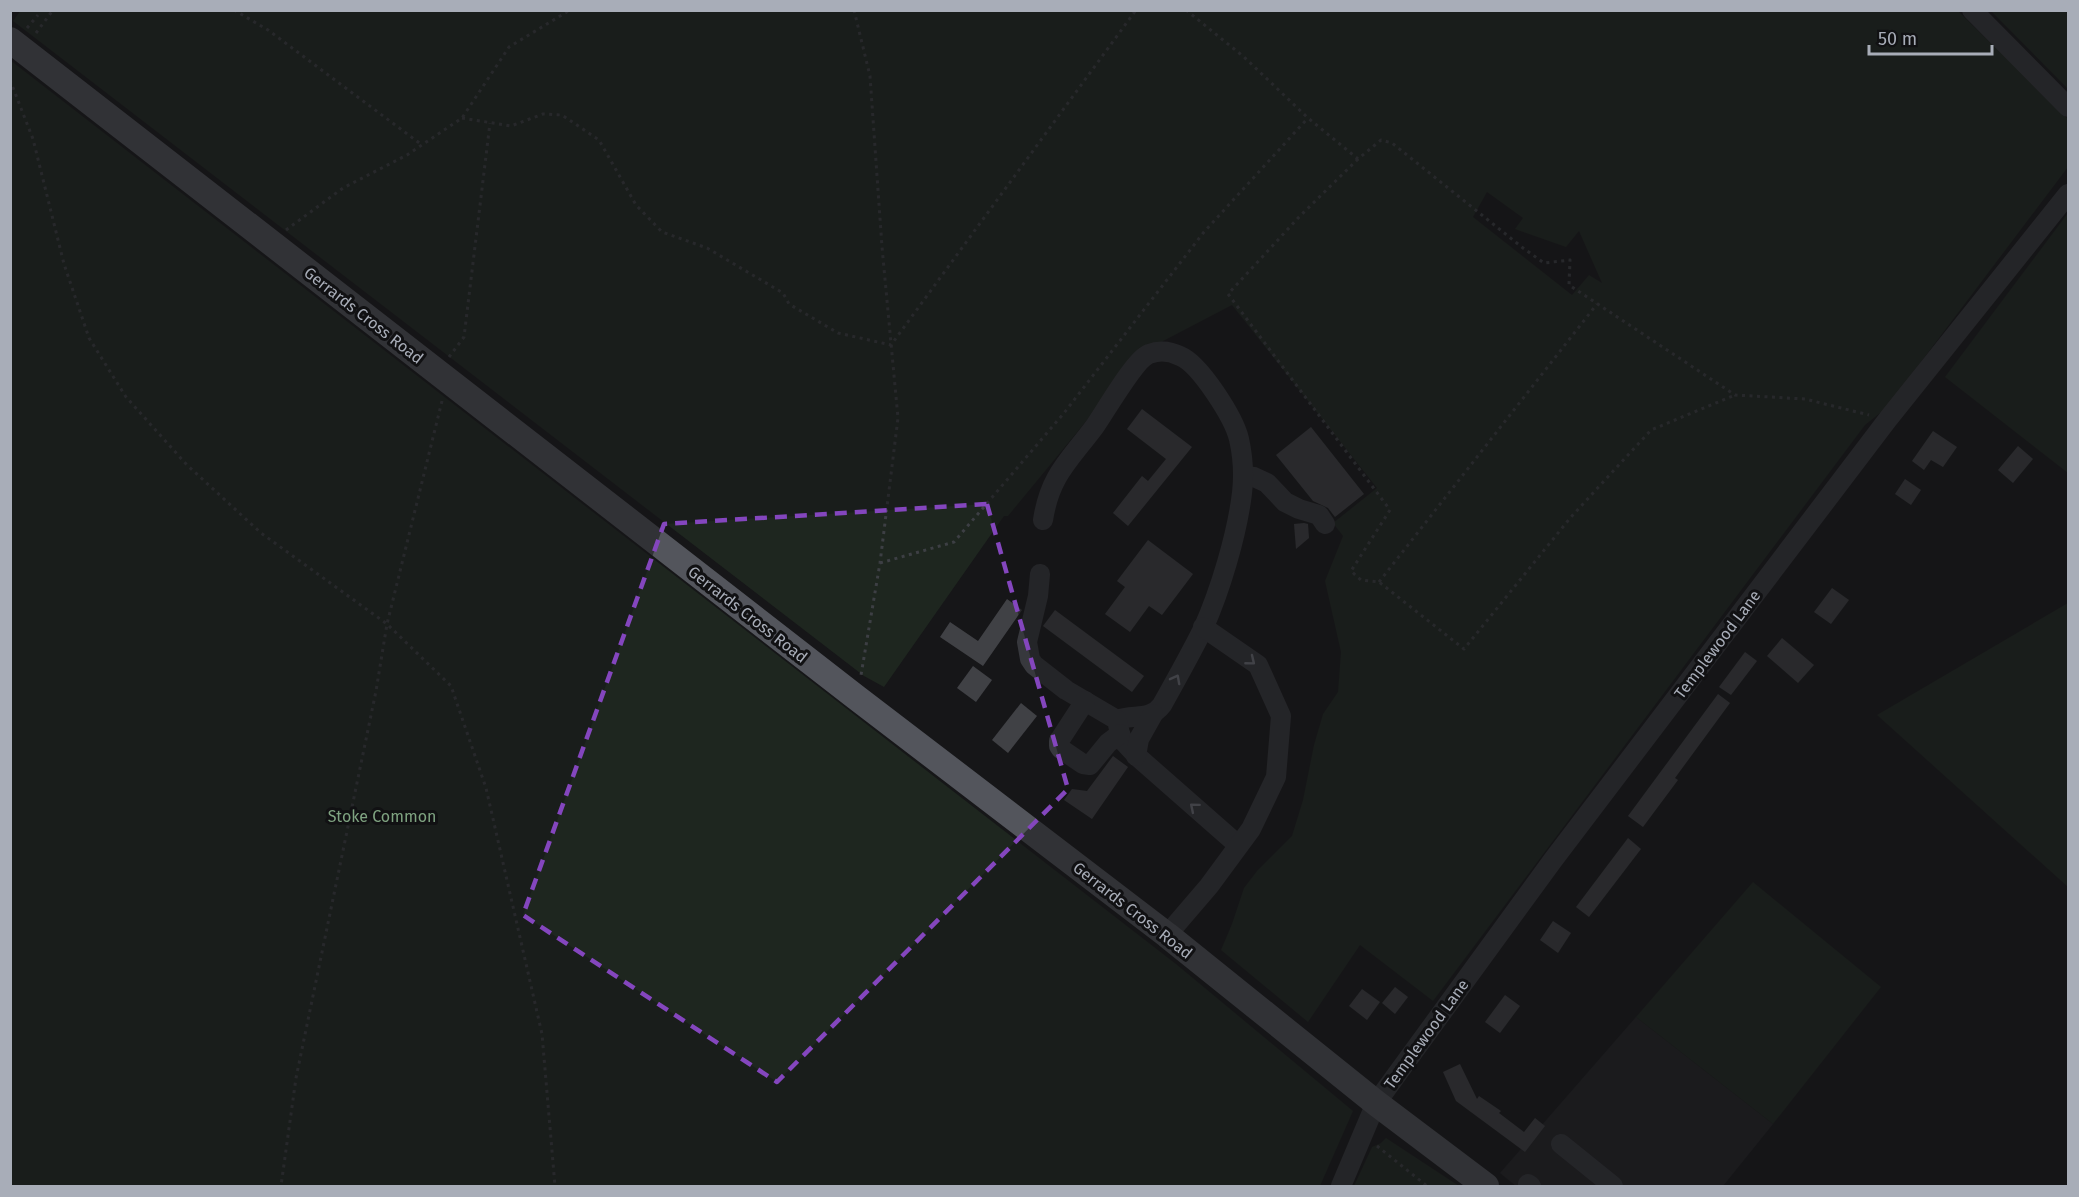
<svg xmlns="http://www.w3.org/2000/svg" width="2079" height="1197" font-family="'Fira Sans',sans-serif">
<rect width="100%" height="100%" fill="#161618"/>
<polygon fill="#222225" points="1636,1017 1773,1124 1723,1186 1516,1186 1500,1173"/>
<g fill="#1e261f" fill-rule="evenodd">
<path d="M21,10L1958,11L2068,119V167L1893,399L1885,409L1865,425L1433,1001L1360,945L1308,1022L1221,950L1232,924L1244,888L1257,871L1292,836L1303,800L1314,745L1323,714L1338,692L1341,652L1325,581L1343,536L1333,523L1377,488L1232,305L1144,351L1008,516H1004L884,687L864,676L13,21ZM1487,192L1523,218L1515,229L1566,247L1579,231L1602,283L1589,275L1572,295L1473,217Z"/>
<polygon points="1991,11 2068,11 2068,89"/>
<polygon points="10,60 1176,964 1353,1111 1320,1186 11,1186"/>
<polygon points="2068,213 2068,473 1945,377"/>
<polygon points="2068,603 2068,887 1877,715"/>
<polygon points="1753,882 1881,987 1773,1124 1636,1017"/>
<polygon points="1386,1138 1459,1186 1354,1186 1372,1147 1381,1143"/>
</g>
<g fill="#404145">
<polygon points="1142,409 1192,447 1128,526 1113,513 1142,476 1148,481 1166,459 1127,429"/>
<polygon points="1311,427 1364,494 1335,517 1328,508 1313,501 1276,455"/>
<polygon points="1933,431 1957,447 1943,467 1931,460 1924,470 1912,461"/>
<polygon points="2018,446 2033,459 2013,483 1998,470"/>
<polygon points="1905,479 1921,490 1911,505 1895,494"/>
<polygon points="1304,523 1308,524 1309,538 1296,549 1294,524"/>
<polygon points="1148,540 1193,574 1162,615 1149,606 1130,632 1105,614 1125,587 1117,581"/>
<polygon points="1832,588 1849,600 1831,624 1814,612"/>
<polygon points="1007,599 1022,610 983,666 940,637 950,622 978,641"/>
<polygon points="1055,610 1144,676 1132,692 1043,626"/>
<polygon points="1782,638 1814,665 1798,683 1767,656"/>
<polygon points="1745,652 1757,661 1731,695 1719,687"/>
<polygon points="973,666 992,680 976,702 957,688"/>
<polygon points="1718,694 1730,703 1675,778 1678,780 1643,827 1628,816"/>
<polygon points="1021,703 1037,716 1008,753 992,740"/>
<polygon points="1113,756 1128,767 1092,819 1064,800 1072,789 1087,791"/>
<polygon points="1628,838 1641,849 1589,917 1576,907"/>
<polygon points="1553,921 1571,933 1558,953 1540,940"/>
<polygon points="1395,987 1408,997 1395,1014 1382,1003"/>
<polygon points="1362,989 1380,1002 1367,1020 1349,1006"/>
<polygon points="1505,995 1520,1006 1500,1033 1485,1022"/>
<polygon points="1460,1064 1477,1099 1479,1096 1501,1111 1499,1113 1524,1132 1535,1118 1545,1126 1525,1152 1456,1101 1443,1072"/>
</g>
<g fill="none" stroke-linecap="round" stroke-linejoin="round">
<g stroke="#3d3f44" stroke-width="3" stroke-dasharray="3 4.5" stroke-linecap="butt">
<polyline points="234,10 268,30 422,145"/>
<polyline points="854,10 870,76 882,247 898,418 880,563 861,675"/>
<polyline points="1186,10 1244,57 1308,118 1358,159 1381,140 1392,143 1523,248 1544,263 1570,260 1569,285 1735,395 1805,399 1869,415"/>
<polyline points="27,28 38,15"/>
<polyline points="36,33 53,10"/>
<polyline points="10,80 33,139 64,264 89,338 126,397 187,465 261,533 387,624 376,691 296,1078 281,1186"/>
<polyline points="462,118 511,126 543,114 562,115 599,140 636,205 662,232 707,248 783,293 789,304 838,333 891,345 1136,10"/>
<polyline points="1358,159 1300,216 1228,294 1390,510 1351,571 1361,580 1379,582 1464,649 1571,517 1651,430 1735,395"/>
<polyline points="286,230 343,188 407,155 462,118 509,47 570,10"/>
<polyline points="449,357 464,337 490,123"/>
<polyline points="442,401 387,624 451,686 486,788 542,1034 555,1186"/>
<polyline points="880,563 954,542 1064,413 1204,232 1308,118"/>
<polyline points="1379,582 1597,304"/>
<polyline points="1377,1146 1427,1186"/>
</g>
<g stroke="#37383d" stroke-width="20">
<polyline points="1972,10 2068,107"/>
<polyline points="1243,476 1254,477 1267,483 1285,502 1299,509 1319,515 1325,524"/>
<path d="M1043,520C1050,475 1069,461 1095,426C1105,412 1135,359 1149,354C1159,350 1170,351 1180,356C1200,364 1234,418 1239,439C1243,457 1244,476 1242,493C1237,535 1220,591 1203,629C1190,655 1176,680 1162,705C1149,722 1134,713 1117,720"/>
<polyline points="1040,574 1038,596 1027,642 1030,659 1034,665 1066,690 1117,720 1120,734 1123,741 1139,758 1238,845"/>
<polyline points="1085,701 1059,741 1059,746 1061,749 1083,764 1090,765 1108,743 1120,734"/>
<polyline points="1136,756 1139,739 1153,714"/>
<polyline points="1167,935 1209,886 1251,829 1276,777 1281,716 1258,665 1203,627"/>
<polyline points="1561,1144 1613,1186"/>
<polyline points="1528,1184 1531,1186"/>
<polyline points="1341,1186 1376,1103 1553,860 1888,419 2068,194"/>
</g>
<polyline stroke="#53555c" stroke-width="26" points="10,40 857,698 1167,935 1376,1103 1486,1186"/>
</g>
<defs><path id="oneway-chevron" d="M-2-3.5L2.5 0L-2 3.5" fill="none" stroke-width="1.6" stroke-linecap="round" stroke-linejoin="round" transform="scale(1.5)"/></defs>
<g stroke="#757881">
<use href="#oneway-chevron" transform="translate(1251 661) rotate(39)"/>
<use href="#oneway-chevron" transform="translate(1176 679) rotate(-62)"/>
<use href="#oneway-chevron" transform="translate(1194 807) rotate(-140)"/>
</g>
<path d="M0 0H2079V1197H0ZM987,504L1068,789L777,1082L523,915L664,524Z" fill="#161618" fill-opacity=".55" fill-rule="evenodd"/>
<path fill="none" stroke="#8446be" stroke-width="4.5" stroke-dasharray="12 8" stroke-linejoin="round" d="M987,504L1068,789L777,1082L523,915L664,524Z"/>
<g text-anchor="middle" stroke-width="6" stroke-linejoin="round" paint-order="stroke">
<g font-size="16" fill="#a8adb8" stroke="#111113">
<text transform="translate(364 315) rotate(38)" y="6">Gerrards Cross Road</text>
<text transform="translate(748 614) rotate(38)" y="6">Gerrards Cross Road</text>
<text transform="translate(1717 644) rotate(-53)" y="6">Templewood Lane</text>
<text transform="translate(1133 910) rotate(38)" y="6">Gerrards Cross Road</text>
<text transform="translate(1426 1034) rotate(-54)" y="6">Templewood Lane</text>
</g>
<g font-size="16" fill="#7fa381" stroke="#111113">
<text x="382" y="822">Stoke Common</text>
</g>
</g>
<rect width="2079" height="1197" fill="none" stroke="#a8adb8" stroke-width="24"/>
<path d="M1869 45v9h123v-9" fill="none" stroke="#a8adb8" stroke-width="3"/>
<text x="1878" y="45" font-size="18" fill="#a8adb8" stroke="#111113" stroke-width="4.5" paint-order="stroke">50 m</text>
</svg>
